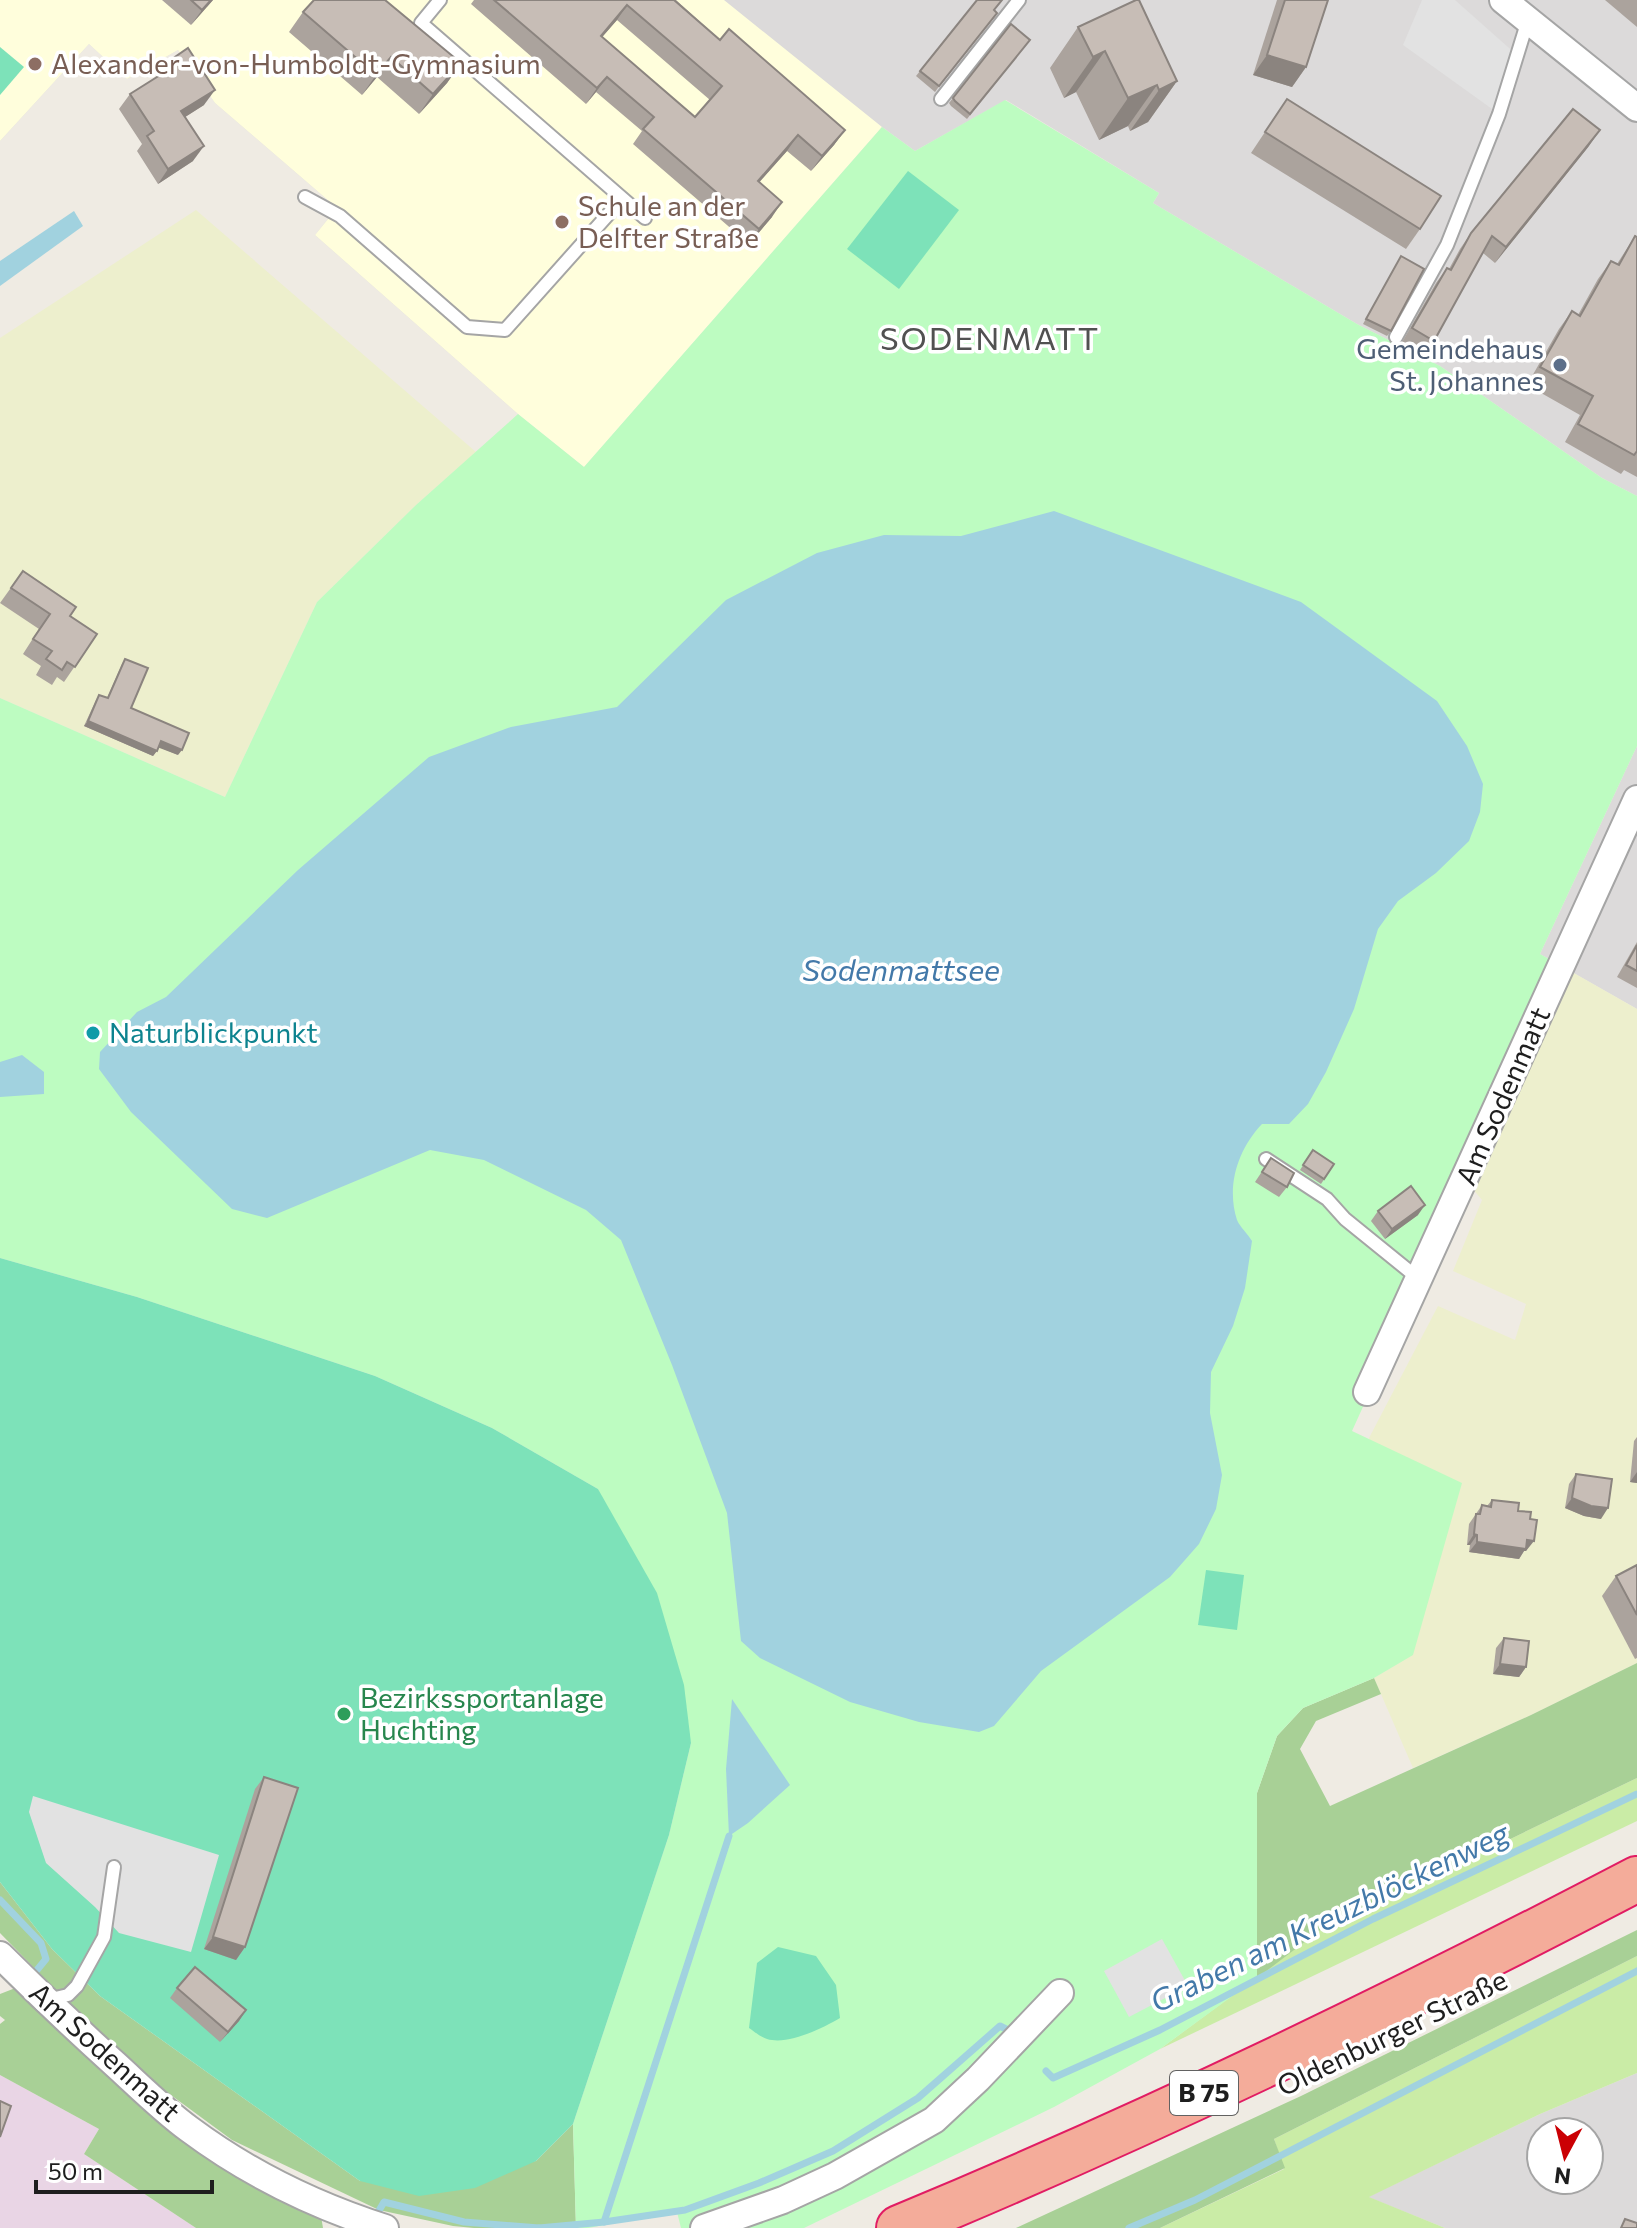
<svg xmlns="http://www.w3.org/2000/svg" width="1637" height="2228" font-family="Commissioner,sans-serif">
<rect width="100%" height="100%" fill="#efebe3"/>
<g fill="#dcdada" fill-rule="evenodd">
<polygon points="0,0 1637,0 1637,496 1602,478 1440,366 1357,324 1153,203 1159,193 1006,100 915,151 882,127 753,273 518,414 315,235 337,208 215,103 178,50 127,79 89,44 0,141"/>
<polygon points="1637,746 1637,1009 1540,954"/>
<path d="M1637,2073V2228H1445L1368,2197L1540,2114ZM1541,2132H1589V2180H1541Z"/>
</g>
<polygon fill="#e9d5e5" points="0,2075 99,2129 84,2154 196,2228 0,2228"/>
<polygon fill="#fffedc" points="0,0 724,0 882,127 584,467 518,414 315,235 337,208 215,103 178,50 127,79 89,44 0,141"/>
<g fill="#edefcd">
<polygon points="196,210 476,452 416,505 317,602 225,797 0,698 0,338"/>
<polygon points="1572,972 1637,1009 1637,1663 1531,1715 1413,1768 1374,1678 1413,1654 1369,1438 1438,1306 1515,1340 1526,1304 1453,1271 1482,1200 1472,1188"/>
</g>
<g fill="#caeca6">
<polygon points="1637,1778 1637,1821 1160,2049 1319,1931"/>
<polygon points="1637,1956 1637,2073 1540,2114 1369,2197 1445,2228 1160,2228 1284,2169 1274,2139"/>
</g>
<g fill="#a8d096">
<polygon points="1637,1663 1637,1778 1319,1931 1257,1978 1257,1793 1277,1736 1303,1708 1374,1678 1381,1694 1316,1721 1300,1749 1330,1806 1531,1715"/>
<polygon points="0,1882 52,1949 100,1996 360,2181 536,2161 573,2124 576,2228 474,2228 453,2226 379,2210 232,2140 160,2087 86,2021 0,1933"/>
<polygon points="1637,1930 1637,1956 1274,2139 1285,2168 1160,2228 1016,2228 1301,2096"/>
<polygon points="18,1987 189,2143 254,2186 321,2216 323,2228 196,2228 84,2154 99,2129 0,2075 0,2024 5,2020 0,2016 0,1994"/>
</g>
<polygon fill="#bdfcc1" points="1005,100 1159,193 1153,203 1357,324 1440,366 1602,478 1637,496 1637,746 1540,954 1572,972 1386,1356 1352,1431 1462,1483 1413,1655 1374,1678 1303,1708 1277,1736 1257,1793 1257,1978 1160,2049 1054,2107 804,2228 681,2228 677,2212 588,2228 576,2228 573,2124 669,1835 691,1743 598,1489 492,1428 375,1376 137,1297 0,1258 0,698 225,797 317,602 416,505 518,414 584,467 882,127 915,151"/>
<g fill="#7de2b9">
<polygon points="0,47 24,67 0,95"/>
<polygon points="908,171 959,210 899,289 847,249"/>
<polygon points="0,1258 137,1297 375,1376 492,1428 598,1489 657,1593 684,1685 691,1743 669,1835 573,2124 536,2161 475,2188 419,2196 360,2181 100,1996 52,1949 0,1882"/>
<polygon points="1206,1570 1244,1575 1237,1630 1198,1625"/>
<path d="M778,1947L816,1956L836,1985L840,2018C823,2028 792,2043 772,2040C764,2040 755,2032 749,2028L757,1963Z"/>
</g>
<g fill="#e2e2e2">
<polygon points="1422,0 1455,0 1517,55 1499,114 1403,45"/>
<polygon points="33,1796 219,1855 191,1952 119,1933 95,1907 46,1863 29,1812"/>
<polygon points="1162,1939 1188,1986 1129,2017 1104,1971"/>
</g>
<g fill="#a1d2df">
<polygon points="74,211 83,226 0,286 0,261"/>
<path d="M1054,511L1301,602L1437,701L1467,746L1483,784L1480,812L1469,841L1436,873L1398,901L1378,929L1354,1009L1326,1072L1308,1104L1289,1124H1262C1238,1149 1226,1186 1237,1220C1240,1227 1248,1234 1252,1241L1245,1288L1233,1326L1211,1372L1210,1413L1222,1475L1216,1509L1199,1544L1170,1577L1041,1671L994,1726L979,1732L919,1722L850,1702L760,1658L741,1641L727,1513L672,1365L621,1240L586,1210L484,1160L430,1150L267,1218L232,1209L131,1112L99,1069L100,1052L137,1012L166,997L298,870L429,757L511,727L617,707L726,600L817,553L884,535L961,536Z"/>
<polygon points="22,1055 44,1072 44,1094 0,1097 0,1062"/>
<polygon points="732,1699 790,1785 748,1823 729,1836 726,1769"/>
</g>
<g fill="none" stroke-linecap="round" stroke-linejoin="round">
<g stroke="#a1d2df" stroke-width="7">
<polyline points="0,1900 41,1943 46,1959 37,1970"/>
<polyline points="1046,2071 1053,2078 1160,2030 1373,1919 1637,1794"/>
<polyline points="374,2219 384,2202 464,2222 539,2228"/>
<polyline points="604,2222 729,1836"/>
<polyline points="539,2228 604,2222 685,2210 759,2183 833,2151 918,2098 1000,2026 1006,2029"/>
<polyline points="1129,2228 1195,2200 1637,1971"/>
</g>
<g stroke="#a5a5a5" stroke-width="16">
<g id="service">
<polyline points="440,0 421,23 645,218"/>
<polyline points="941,99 1019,0"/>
<polyline points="305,197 340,216 467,327 505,330 622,199"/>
<polyline points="1396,337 1447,245 1499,114 1528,20"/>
<polyline points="1266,1159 1327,1199 1345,1219 1419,1279"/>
<polyline points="47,2000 68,1995 77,1986 104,1937 114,1867"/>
</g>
</g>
<g stroke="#a5a5a5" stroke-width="30">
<g id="minor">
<polyline points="1503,0 1637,108"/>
<polyline points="1367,1392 1637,799"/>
<path d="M0,1955C38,1993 76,2029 116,2065C139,2086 163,2110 189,2129C248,2173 316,2206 385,2228"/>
<polyline points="704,2228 783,2200 835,2176 934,2120 978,2079 1060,1993"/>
</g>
</g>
<g stroke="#e11c63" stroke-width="48">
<path id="trunk" d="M899,2228C1150,2124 1396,2005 1637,1879"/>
</g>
<use href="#service" stroke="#fff" stroke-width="12"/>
<use href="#minor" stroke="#fff" stroke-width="26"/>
<use href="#trunk" stroke="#f4ac9a" stroke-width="44"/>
</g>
<g fill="#aba39d" fill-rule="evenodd">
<polygon points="162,0 213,0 191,25"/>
<path d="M474,0H676L720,40L845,130L834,145L811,171L787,151L759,182L772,217L749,244L633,144L642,131L596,92L586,104L471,4ZM617,20L710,100L695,117L602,37Z"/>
<polygon points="977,0 994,10 935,92 916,76"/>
<polygon points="1277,0 1328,0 1306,67 1292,87 1253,75"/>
<polygon points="1605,0 1637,0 1637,27"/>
<polygon points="303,12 461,63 447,83 419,114 377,77 362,95 289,32"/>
<polygon points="1078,27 1177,81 1148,122 1130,131 1128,126 1099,140 1076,92 1064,98 1050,68"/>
<polygon points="1026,45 967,119 951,106 949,103 953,98"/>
<polygon points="172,59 204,105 185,117 193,161 158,184 137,151 142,144 119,109 130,94 162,74"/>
<polygon points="1287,99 1420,229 1406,249 1251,153"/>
<polygon points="1589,146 1495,263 1483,253 1434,341 1423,356 1401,344 1436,283 1447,268 1449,269 1460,249 1471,233"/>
<polygon points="1635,236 1637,237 1637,477 1624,470 1621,474 1565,442 1580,415 1527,385 1559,329 1572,311 1578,315 1598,279 1611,261 1617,264"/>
<polygon points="1401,256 1391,331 1387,336 1363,324"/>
<polygon points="23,571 70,616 97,634 64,682 57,677 52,685 36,675 41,666 23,654 39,629 0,603"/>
<polygon points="125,659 131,708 178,755 159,747 153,756 84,726 96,700 99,695 107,698 122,664"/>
<polygon points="1637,942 1637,988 1617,977"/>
<polygon points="1313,1150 1334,1164 1321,1184 1300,1170"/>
<polygon points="1271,1158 1287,1187 1279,1197 1255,1182"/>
<polygon points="1378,1211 1418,1215 1385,1239 1371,1221"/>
<polygon points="1637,1437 1637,1483 1630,1482 1634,1441"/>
<polygon points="1576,1474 1601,1519 1584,1516 1565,1508 1569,1484"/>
<polygon points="1492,1500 1518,1511 1526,1551 1524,1551 1519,1559 1469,1552 1470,1545 1467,1545 1469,1524 1482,1505 1487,1506"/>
<polygon points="1637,1565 1637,1658 1635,1659 1602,1596 1616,1576"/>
<polygon points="1504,1638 1526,1667 1519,1677 1493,1674 1496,1648"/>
<polygon points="264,1777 245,1947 236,1960 204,1949 255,1789"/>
<polygon points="177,1988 246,2010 239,2021 220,2042 170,1998"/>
</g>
<g fill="#8b847f">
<polygon points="211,0 213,0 191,25 202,10"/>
<polygon points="627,5 617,20 590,51 601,36"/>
<polygon points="1105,51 1076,92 1064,98 1093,57"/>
<polygon points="1267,55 1306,67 1292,87 1253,75"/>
<polygon points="391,57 377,77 362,95 376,75"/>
<polygon points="461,63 447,83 419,114 433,94"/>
<polygon points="607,77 596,92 586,104 597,88"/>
<polygon points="1177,81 1148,122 1130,131 1159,90"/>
<polygon points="1157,85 1128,126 1099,140 1128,98"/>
<polygon points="215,90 204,105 171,126 181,111"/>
<polygon points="845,130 834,145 811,171 822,156"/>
<polygon points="1600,130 1589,146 1495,263 1506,247"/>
<polygon points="798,135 787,151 747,196 758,181"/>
<polygon points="204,146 193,161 158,184 168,169"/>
<polygon points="782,202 772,217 749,244 759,229"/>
<polygon points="88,721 157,751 153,756 84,726"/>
<polygon points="161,741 182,750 178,755 157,747"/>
<polygon points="1425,1205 1418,1215 1385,1239 1392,1229"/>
<polygon points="1637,1472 1637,1483 1630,1482"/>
<polygon points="1572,1498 1608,1508 1601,1519 1584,1516 1565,1508"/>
<polygon points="1474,1534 1477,1535 1470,1545 1467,1545"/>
<polygon points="1527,1540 1534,1541 1526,1551 1524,1551 1519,1559 1469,1552 1477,1542"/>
<polygon points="1500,1664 1526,1667 1519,1677 1493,1674"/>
<polygon points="213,1937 245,1947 236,1960 204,1949"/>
<polygon points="246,2010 239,2021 220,2042 228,2032"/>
</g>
<g fill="#c7bdb6" stroke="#8b847f" stroke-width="2" fill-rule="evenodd">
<polygon points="191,0 211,0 202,10"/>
<polygon points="314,0 385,0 461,63 433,94 391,57 376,75 303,12"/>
<path d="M494,0H674L720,40L729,29L845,130L822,156L798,135L758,181L782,202L759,229L643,129L654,117L607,77L597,88ZM627,5L722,86L695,117L601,36Z"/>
<polygon points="977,0 1002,0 994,10 997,13 939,86 920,71"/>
<polygon points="1136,0 1139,0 1177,81 1159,90 1157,85 1128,98 1105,51 1093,57 1078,27"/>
<polygon points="1285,0 1328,0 1306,67 1267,55"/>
<polygon points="1011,24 1030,40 970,114 955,101 953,98"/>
<polygon points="188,48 215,90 181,111 204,146 168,169 147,136 154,131 130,94 176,65 172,59"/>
<polygon points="1287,99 1441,196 1420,229 1265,132"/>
<polygon points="1573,109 1600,130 1506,247 1492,236 1434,341 1412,328 1447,268 1451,270 1471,233"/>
<polygon points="1635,236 1637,237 1637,451 1634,455 1578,424 1593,396 1540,367 1572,311 1580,316 1611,261 1619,265"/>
<polygon points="1401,256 1424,269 1391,331 1366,319"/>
<polygon points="23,571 76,607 70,616 97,634 75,667 67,662 62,670 46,659 52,651 33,639 50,614 11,588"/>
<polygon points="125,659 148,668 131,708 189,733 182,750 161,741 157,751 88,721 99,695 108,698"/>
<polygon points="1637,945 1637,971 1626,965"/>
<polygon points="1313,1150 1334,1164 1324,1179 1303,1165"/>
<polygon points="1271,1158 1294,1173 1287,1187 1262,1172"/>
<polygon points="1411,1186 1425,1205 1392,1229 1378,1211"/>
<polygon points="1576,1474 1612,1479 1608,1508 1591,1506 1572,1498"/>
<polygon points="1492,1500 1519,1503 1518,1511 1531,1512 1530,1519 1537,1520 1534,1541 1527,1540 1526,1549 1477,1542 1477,1535 1474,1534 1476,1514 1480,1514 1482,1505 1491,1507"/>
<polygon points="1637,1565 1637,1615 1616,1576"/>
<polygon points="1504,1638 1529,1641 1526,1667 1500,1664"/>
<polygon points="264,1777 298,1788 245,1947 213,1937"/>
<polygon points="195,1967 246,2010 228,2032 177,1988"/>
<polygon points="0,2101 11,2106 0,2137"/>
<polygon points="1625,2219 1637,2223 1637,2228 1621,2228"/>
</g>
<g fill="#8d6e63" stroke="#fff" stroke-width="3">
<circle cx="35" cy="64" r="8"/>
<circle cx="562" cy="222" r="8"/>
</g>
<circle fill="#5c6f8a" stroke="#fff" stroke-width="3" cx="1560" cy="365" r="8"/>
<circle fill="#0f9aa8" stroke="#fff" stroke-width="3" cx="93" cy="1033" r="8"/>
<circle fill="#2e9e5b" stroke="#fff" stroke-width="3" cx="344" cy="1714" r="8"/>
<g text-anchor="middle" stroke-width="7" stroke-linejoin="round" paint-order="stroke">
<rect fill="#fff" stroke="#626262" stroke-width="2" x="1170" y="2071" width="68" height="44" rx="6"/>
<g font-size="26" font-weight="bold" fill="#1e1e1e">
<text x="1204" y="2102">B 75</text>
</g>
<g font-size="28" fill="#785e54" stroke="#fff" text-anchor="start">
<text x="51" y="74">Alexander-von-Humboldt-Gymnasium</text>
<text x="578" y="216">Schule an der<tspan x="578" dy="32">Delfter Straße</tspan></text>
</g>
<g font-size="28" fill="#4e5e75" stroke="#fff" text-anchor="end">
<text x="1544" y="359">Gemeindehaus<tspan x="1544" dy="32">St. Johannes</tspan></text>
</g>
<g font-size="28" fill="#0d838f" stroke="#fff" text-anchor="start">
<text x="109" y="1043">Naturblickpunkt</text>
</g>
<g font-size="28" fill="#1e1e1e" stroke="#fff">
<text transform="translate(1503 1096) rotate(-66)" y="10">Am Sodenmatt</text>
<text transform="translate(1392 2033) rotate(-26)" y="10">Oldenburger Straße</text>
<text transform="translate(105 2052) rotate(42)" y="10">Am Sodenmatt</text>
</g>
<g font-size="28" fill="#27864d" stroke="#fff" text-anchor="start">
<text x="360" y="1708">Bezirkssportanlage<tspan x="360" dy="32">Huchting</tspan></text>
</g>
<g font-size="30" font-style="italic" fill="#4379a9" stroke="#fff">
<text x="901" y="981">Sodenmattsee</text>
<text transform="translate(1330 1918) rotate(-26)" y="10">Graben am Kreuzblöckenweg</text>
</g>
<g font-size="32" letter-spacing="2" fill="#515151" stroke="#fff">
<text x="990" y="350">SODENMATT</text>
</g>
</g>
<g transform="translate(1565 2156) rotate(187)"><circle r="38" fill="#ffffff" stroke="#a5a5a5" stroke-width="2"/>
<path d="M0-6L14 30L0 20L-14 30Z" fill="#cb0004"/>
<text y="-12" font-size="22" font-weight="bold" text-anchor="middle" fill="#1e1e1e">N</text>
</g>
<path d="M36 2180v12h176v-12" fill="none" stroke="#1e1e1e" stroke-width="4"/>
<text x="48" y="2180" font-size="24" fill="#1e1e1e" stroke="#ffffff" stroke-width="6" paint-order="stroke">50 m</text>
</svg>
